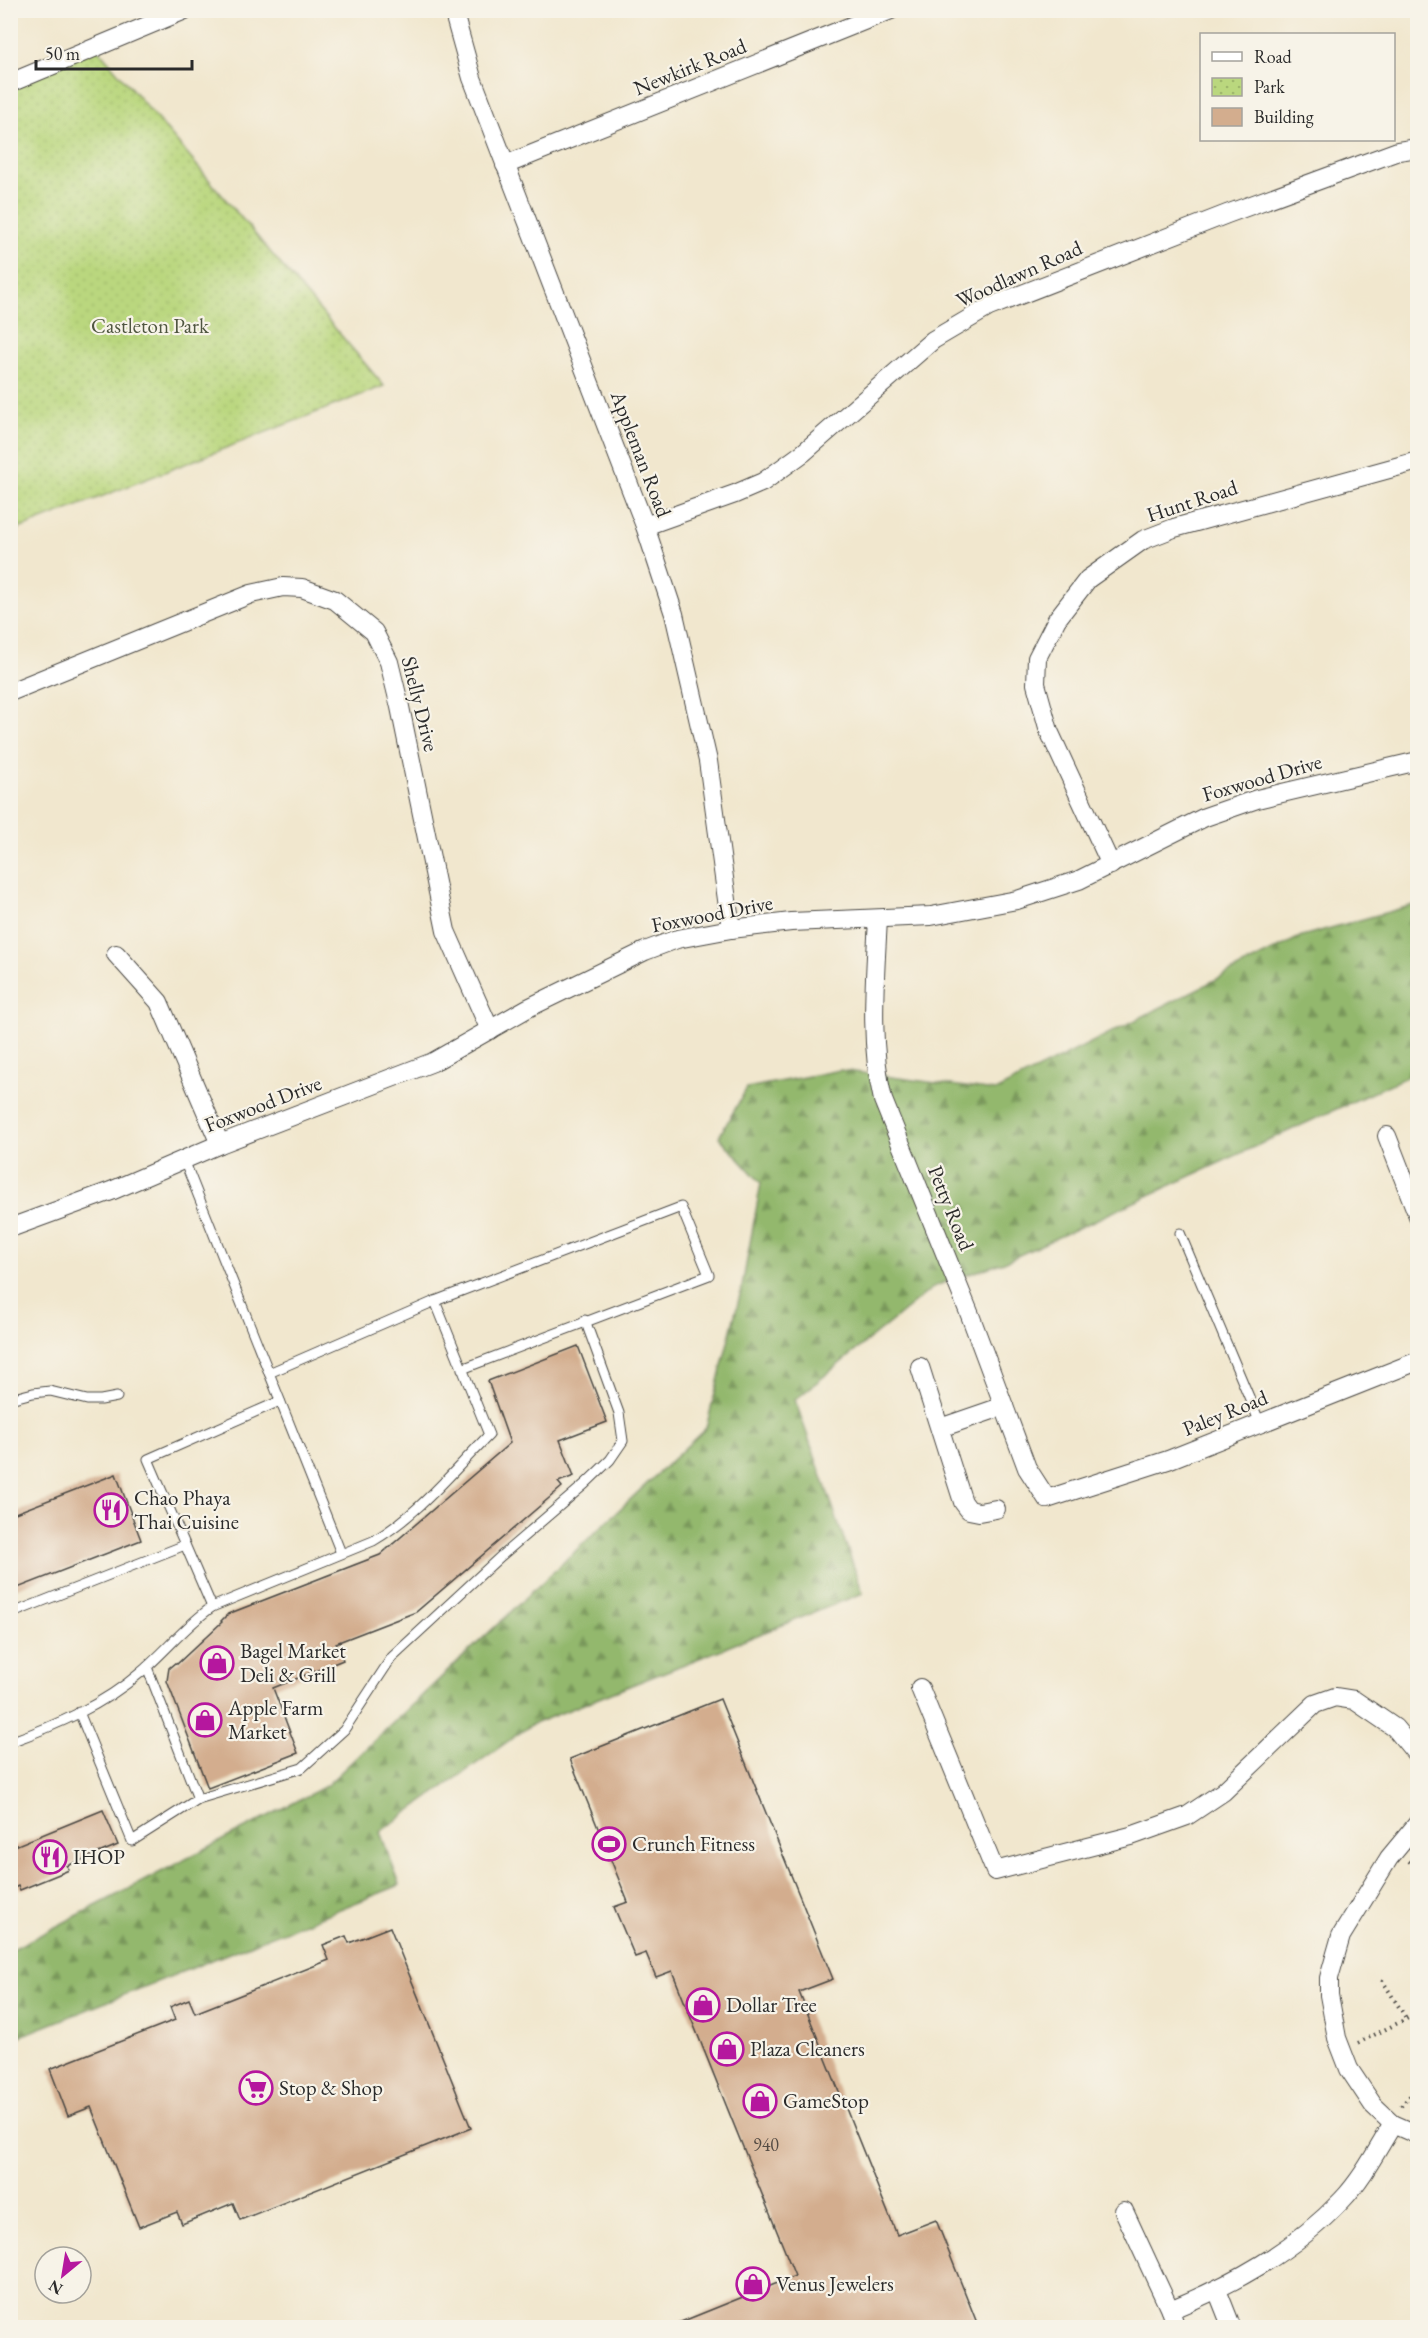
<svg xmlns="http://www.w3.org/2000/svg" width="1428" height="2338" font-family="'EB Garamond',serif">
<defs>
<pattern id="forest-firs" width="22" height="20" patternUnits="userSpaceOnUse" patternTransform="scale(1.5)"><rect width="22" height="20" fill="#93b86d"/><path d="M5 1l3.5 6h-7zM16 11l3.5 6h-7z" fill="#78965a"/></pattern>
<pattern id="park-dots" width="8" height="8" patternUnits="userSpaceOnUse" patternTransform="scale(1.5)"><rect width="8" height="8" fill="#bad77e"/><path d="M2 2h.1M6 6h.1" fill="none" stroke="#a0b96d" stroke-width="1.8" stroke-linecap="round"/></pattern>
</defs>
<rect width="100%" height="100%" fill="#f7f3e8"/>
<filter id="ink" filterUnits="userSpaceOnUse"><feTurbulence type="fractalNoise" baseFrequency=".0167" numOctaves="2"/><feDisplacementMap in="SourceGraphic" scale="12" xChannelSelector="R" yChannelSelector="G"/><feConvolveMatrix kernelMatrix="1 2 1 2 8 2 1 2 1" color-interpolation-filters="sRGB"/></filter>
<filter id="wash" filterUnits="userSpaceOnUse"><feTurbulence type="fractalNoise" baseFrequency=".008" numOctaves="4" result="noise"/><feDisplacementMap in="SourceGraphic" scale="24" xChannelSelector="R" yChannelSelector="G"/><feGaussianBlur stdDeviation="1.35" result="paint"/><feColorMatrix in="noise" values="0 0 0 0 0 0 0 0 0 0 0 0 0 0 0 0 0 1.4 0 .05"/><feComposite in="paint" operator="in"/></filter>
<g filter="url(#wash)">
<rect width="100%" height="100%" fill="#f1e7ce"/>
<polygon fill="url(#forest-firs)" stroke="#5f724c" stroke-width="1.5" points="1417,904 1417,1072 1004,1262 935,1286 795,1400 863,1593 531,1725 380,1832 400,1885 11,2040 11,1950 326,1786 706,1428 742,1287 761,1183 719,1137 747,1088 840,1070 995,1091 1302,936"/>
<polygon fill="url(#park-dots)" stroke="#728154" stroke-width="1.5" points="97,48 384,386 11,532 11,82"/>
<g id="blocks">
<g fill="#d3ad8e">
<polygon points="578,1346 607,1422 560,1440 574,1476 558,1482 562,1487 416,1612 336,1643 343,1660 273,1688 298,1753 208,1788 167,1681 169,1668 175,1663 177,1664 222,1622 221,1621 228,1614 380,1555 510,1443 488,1381"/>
<polygon points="116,1474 141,1540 10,1591 10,1515"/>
<polygon points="720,1699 833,1979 799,1992 897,2235 936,2220 979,2328 666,2328 795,2276 672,1971 656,1977 646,1953 635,1957 614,1907 628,1902 570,1759"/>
<polygon points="103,1810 118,1845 67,1866 69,1870 20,1890 18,1886 10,1890 10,1848"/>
<polygon points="390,1927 471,2128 240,2220 233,2203 182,2224 177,2212 139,2227 91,2107 68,2116 50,2069 175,2020 170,2007 189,1999 195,2013 329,1960 323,1945 346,1936 349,1943"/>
</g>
</g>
</g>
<g filter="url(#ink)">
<use href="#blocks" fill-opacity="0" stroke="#494743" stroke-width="1.5"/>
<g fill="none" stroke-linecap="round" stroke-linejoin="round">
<g stroke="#494743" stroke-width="11">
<g id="lane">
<polyline points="184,1160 341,1553"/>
<polyline points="1180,1233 1260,1423"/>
<polyline points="269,1373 435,1301"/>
<polyline points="10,1399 33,1393 50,1391 87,1400 101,1400 117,1397"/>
<polyline points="212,1607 148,1459 280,1401"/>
<polyline points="10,1614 185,1545"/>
<polyline points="147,1667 198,1799"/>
<polyline points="79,1712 132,1841 198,1799 302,1768 344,1730 392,1657 501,1556 585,1484 610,1460 623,1441 619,1413 585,1320"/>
<path d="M10,1742C57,1725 103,1705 140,1673C165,1652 185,1626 212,1607L373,1541C418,1515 453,1471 489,1435L435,1301L681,1207L709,1275L462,1369"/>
</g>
</g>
<g stroke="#494743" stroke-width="20">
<g id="street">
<polyline points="453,10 472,78 645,526 674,614 708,761 731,929"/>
<polyline points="10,83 185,10"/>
<polyline points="505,165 891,10"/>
<polyline points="645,526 735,494 763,482 803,453 933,340 989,307 1227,214 1398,151 1418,148"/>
<polyline points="10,692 251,594 283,587 302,588 335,600 374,632 389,662 400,707 446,931 490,1030"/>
<polyline points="1111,865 1049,731 1036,684 1037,658 1057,619 1088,579 1143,540 1174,528 1418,461"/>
<path d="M878,919C875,979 869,1041 883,1100L970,1315L1027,1468L1047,1499L1168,1460L1418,1361"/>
<polyline points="116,954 159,1002 220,1144"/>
<polyline points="1387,1136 1418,1216"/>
<polyline points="10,1228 111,1191 220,1144 433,1062 528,1008 645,951 677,939 731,929 791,922 931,916 1017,900 1079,880 1205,817 1257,799 1418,761"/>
<polyline points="920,1367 963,1502 969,1510 979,1512 996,1509"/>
<polyline points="940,1428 1004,1406"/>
<polyline points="920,1688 995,1871 1131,1836 1187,1816 1223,1792 1315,1704 1335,1697 1354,1700 1395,1728 1418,1756"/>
<polyline points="1418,1823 1389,1858 1341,1936 1329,1978 1329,1995 1337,2038 1349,2069 1373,2105 1393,2124 1418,2135"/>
<polyline points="1124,2211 1170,2310"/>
<polyline points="1217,2290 1232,2328"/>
<path d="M1176,2328L1170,2310C1233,2284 1294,2251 1342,2200C1363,2178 1377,2150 1393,2124"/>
</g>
</g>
<g stroke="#494743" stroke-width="4" stroke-dasharray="1.5 4.5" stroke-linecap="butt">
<polyline points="1409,1861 1418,1869"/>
<polyline points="1382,1980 1406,2018"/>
<polyline points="1358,2043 1418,2013"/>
<polyline points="1401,2106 1418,2087"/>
</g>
<use href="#lane" stroke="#fff" stroke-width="9"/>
<use href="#street" stroke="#fff" stroke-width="18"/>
</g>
</g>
<defs>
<g id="restaurant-ring" transform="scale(1.725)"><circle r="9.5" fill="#f7f3e8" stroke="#b5179e" stroke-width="1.5"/><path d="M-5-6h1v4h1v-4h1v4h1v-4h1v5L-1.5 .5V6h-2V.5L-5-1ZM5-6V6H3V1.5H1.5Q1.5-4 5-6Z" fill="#b5179e"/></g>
<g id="shop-ring" transform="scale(1.725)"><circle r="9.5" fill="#f7f3e8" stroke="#b5179e" stroke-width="1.5"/><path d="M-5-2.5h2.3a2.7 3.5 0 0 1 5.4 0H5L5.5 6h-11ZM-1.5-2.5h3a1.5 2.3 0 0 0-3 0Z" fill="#b5179e"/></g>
<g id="stadium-ring" transform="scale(1.725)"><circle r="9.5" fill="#f7f3e8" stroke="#b5179e" stroke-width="1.5"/><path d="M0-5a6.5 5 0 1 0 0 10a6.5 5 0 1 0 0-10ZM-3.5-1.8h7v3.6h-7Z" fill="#b5179e"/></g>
<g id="supermarket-ring" transform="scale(1.725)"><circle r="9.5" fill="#f7f3e8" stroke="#b5179e" stroke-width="1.5"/><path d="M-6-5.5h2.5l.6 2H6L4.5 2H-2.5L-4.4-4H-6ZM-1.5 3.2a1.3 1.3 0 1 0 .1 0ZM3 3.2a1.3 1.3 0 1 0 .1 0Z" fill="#b5179e"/></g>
</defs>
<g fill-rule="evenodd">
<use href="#restaurant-ring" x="111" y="1510"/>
<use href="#shop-ring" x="217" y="1663"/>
<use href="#shop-ring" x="205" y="1720"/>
<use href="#stadium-ring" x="609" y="1844"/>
<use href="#restaurant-ring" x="50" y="1857"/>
<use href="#shop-ring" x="703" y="2005"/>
<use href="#shop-ring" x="727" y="2049"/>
<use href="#supermarket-ring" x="256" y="2088"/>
<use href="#shop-ring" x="760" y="2101"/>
<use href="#shop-ring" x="753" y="2284"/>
</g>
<g text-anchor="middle" stroke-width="4.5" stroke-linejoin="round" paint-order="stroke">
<g font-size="18" fill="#554c44">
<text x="766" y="2151">940</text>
</g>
<g font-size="21" fill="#2b2b2b" stroke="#f7f3e8">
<text transform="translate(690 67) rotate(-22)" y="7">Newkirk Road</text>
<text transform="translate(1019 274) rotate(-24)" y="7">Woodlawn Road</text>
<text transform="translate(641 454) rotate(69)" y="7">Appleman Road</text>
<text transform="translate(1192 501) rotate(-18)" y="7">Hunt Road</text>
<text transform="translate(420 704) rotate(76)" y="7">Shelly Drive</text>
<text transform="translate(1262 778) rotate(-16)" y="7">Foxwood Drive</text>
<text transform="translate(712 914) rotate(-11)" y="7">Foxwood Drive</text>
<text transform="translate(263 1104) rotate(-21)" y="7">Foxwood Drive</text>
<text transform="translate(951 1208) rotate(68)" y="7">Petty Road</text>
<text transform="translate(1225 1413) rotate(-22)" y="7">Paley Road</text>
</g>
<g font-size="21" fill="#4f5640" stroke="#f7f3e8">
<text x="150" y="333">Castleton Park</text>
</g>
<g font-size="21" fill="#2b2b2b" stroke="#f7f3e8" text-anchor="start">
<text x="134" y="1505">Chao Phaya<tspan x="134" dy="24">Thai Cuisine</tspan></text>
<text x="240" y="1658">Bagel Market<tspan x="240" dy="24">Deli &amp; Grill</tspan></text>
<text x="228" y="1715">Apple Farm<tspan x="228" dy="24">Market</tspan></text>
<text x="632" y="1851">Crunch Fitness</text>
<text x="73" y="1864">IHOP</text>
<text x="726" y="2012">Dollar Tree</text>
<text x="750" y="2056">Plaza Cleaners</text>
<text x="279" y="2095">Stop &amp; Shop</text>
<text x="783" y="2108">GameStop</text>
<text x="776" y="2291">Venus Jewelers</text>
</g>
</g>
<rect width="1428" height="2338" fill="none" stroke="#f7f3e8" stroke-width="36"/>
<rect x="1200" y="33" width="195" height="108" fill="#f7f3e8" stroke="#a5a39c" stroke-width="1.5"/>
<rect x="1212" y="52" width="30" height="9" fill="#ffffff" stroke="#a5a39c" stroke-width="1.5"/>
<text x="1254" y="63" font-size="18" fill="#2b2b2b">Road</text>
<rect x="1212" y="78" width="30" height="18" fill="url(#park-dots)" stroke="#a5a39c" stroke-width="1.5"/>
<text x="1254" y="93" font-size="18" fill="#2b2b2b">Park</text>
<rect x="1212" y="108" width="30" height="18" fill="#d3ad8e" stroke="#a5a39c" stroke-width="1.5"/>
<text x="1254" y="123" font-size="18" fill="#2b2b2b">Building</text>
<g transform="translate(63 2275) rotate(210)"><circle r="28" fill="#f7f3e8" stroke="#a5a39c" stroke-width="1.5"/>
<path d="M0-4.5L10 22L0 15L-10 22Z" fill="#b5179e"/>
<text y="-9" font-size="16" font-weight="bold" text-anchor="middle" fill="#2b2b2b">N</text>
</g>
<path d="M36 60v9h156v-9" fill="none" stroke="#2b2b2b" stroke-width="3"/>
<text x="45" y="60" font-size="18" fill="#2b2b2b" stroke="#f7f3e8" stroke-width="4.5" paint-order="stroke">50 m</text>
</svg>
